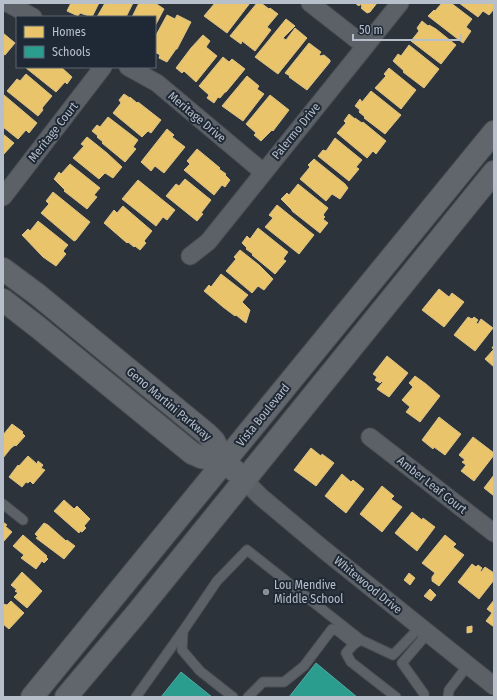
<svg xmlns="http://www.w3.org/2000/svg" width="497" height="700" font-family="'Fira Sans Condensed',sans-serif">
<rect width="100%" height="100%" fill="#2c333a"/>
<g fill="#e9c46a" stroke="#dac287">
<polygon points="71,3 99,3 92,17 80,13 78,16 67,11"/>
<polygon points="105,3 133,3 126,17 97,17"/>
<polygon points="139,3 155,3 164,9 155,26 155,17 132,17"/>
<polygon points="215,3 250,3 227,33 204,16"/>
<polygon points="257,3 261,3 269,9 270,8 278,14 267,27 271,30 255,51 242,41 241,44 230,36"/>
<polygon points="355,3 377,3 370,12 367,13 361,8 362,7 360,3 359,6"/>
<polygon points="442,3 451,3 472,19 466,27 471,31 463,43 428,16 434,10 435,11"/>
<polygon points="459,3 494,3 494,9 489,15 483,11 478,17"/>
<polygon points="167,15 175,19 177,15 191,22 177,49 176,49 167,62 159,58 160,55 155,52 155,37"/>
<polygon points="286,19 295,26 283,38 286,40 295,28 307,38 278,74 255,57"/>
<polygon points="422,21 428,26 429,25 436,29 456,45 441,64 411,41 419,31 417,28"/>
<polygon points="3,33 15,43 5,55 3,54"/>
<polygon points="203,35 210,41 206,47 217,56 196,82 184,71 182,73 176,68 191,48"/>
<polygon points="309,43 321,52 319,55 320,56 324,55 330,60 330,62 307,90 289,77 290,76 285,73"/>
<polygon points="409,45 439,69 424,88 403,72 404,71 393,61 398,54 401,56"/>
<polygon points="223,57 229,62 232,59 245,69 226,92 225,92 220,98 218,97 214,103 207,98 209,95 199,86"/>
<polygon points="27,67 61,67 72,77 67,84 65,82 56,92 26,68"/>
<polygon points="389,68 416,90 401,109 375,88 386,76 384,74"/>
<polygon points="26,74 52,96 42,108 43,110 38,116 7,91 17,79 20,81"/>
<polygon points="247,76 259,86 257,89 264,94 243,121 222,106"/>
<polygon points="371,91 401,115 385,134 364,118 365,117 359,112 360,110 355,106 360,99 362,102"/>
<polygon points="124,94 130,98 130,97 137,103 138,102 161,120 151,133 148,131 142,137 113,113 121,103 119,100"/>
<polygon points="4,95 37,123 29,133 26,130 18,139 3,127"/>
<polygon points="270,95 289,110 273,131 272,130 261,141 254,135 256,133 246,124"/>
<polygon points="349,114 355,119 355,118 362,123 363,122 386,141 376,154 373,151 367,158 337,133 346,123 344,121"/>
<polygon points="108,117 138,140 133,147 136,149 125,162 102,143 103,142 97,137 98,136 92,131 97,125 100,127"/>
<polygon points="167,129 174,135 172,137 185,147 164,173 155,166 151,171 141,162"/>
<polygon points="3,134 14,143 3,155"/>
<polygon points="87,137 107,153 122,167 113,178 105,173 99,179 73,158 84,146 81,144"/>
<polygon points="335,138 362,160 356,167 359,169 349,181 318,156 323,150 326,151"/>
<polygon points="197,149 220,168 219,169 226,174 225,175 230,180 225,187 222,185 214,195 184,170 190,164 187,161"/>
<polygon points="314,159 345,184 348,188 340,199 332,194 326,201 300,179 310,167 308,165"/>
<polygon points="70,164 100,188 94,195 97,197 87,209 64,191 65,190 54,179 59,172 61,174"/>
<polygon points="185,179 211,200 201,213 203,214 197,221 166,196 176,184 179,186"/>
<polygon points="138,180 175,210 167,220 163,217 156,226 122,199"/>
<polygon points="298,184 328,208 323,215 325,217 323,219 328,223 320,233 292,211 292,210 281,199 287,193 289,195"/>
<polygon points="53,192 90,222 76,240 74,241 41,213 49,204 46,201"/>
<polygon points="277,205 314,235 299,254 265,227 273,218 269,215"/>
<polygon points="123,206 152,231 144,241 146,243 140,250 135,246 134,247 128,242 127,243 104,223 114,210 117,213"/>
<polygon points="38,221 68,245 63,251 66,254 56,266 43,257 22,235 28,229 30,231"/>
<polygon points="258,228 288,252 283,259 286,261 275,274 252,255 253,254 246,249 247,248 242,243 247,236 250,239"/>
<polygon points="240,250 259,265 273,279 264,290 258,286 252,293 226,271 236,259 234,257"/>
<polygon points="221,274 248,295 242,302 250,310 246,323 236,315 235,316 223,307 204,291 209,285 211,287"/>
<polygon points="439,289 449,297 452,293 464,302 444,327 422,310"/>
<polygon points="468,317 472,319 474,317 478,320 476,323 478,324 481,319 493,328 475,351 454,335"/>
<polygon points="494,345 494,367 485,359 494,349 492,348"/>
<polygon points="387,356 408,373 389,397 377,389 383,382 382,381 380,383 375,380 377,377 373,374"/>
<polygon points="415,376 426,384 440,396 420,422 406,412 410,407 402,400 413,387 409,383"/>
<polygon points="439,417 461,434 445,455 434,447 433,449 422,440"/>
<polygon points="12,424 23,432 22,433 25,436 16,446 15,445 11,448 3,458 3,435"/>
<polygon points="473,437 494,453 494,455 474,481 461,471 466,465 462,462 465,460 459,455"/>
<polygon points="311,448 321,456 322,454 334,463 316,486 294,470"/>
<polygon points="28,456 37,464 38,461 43,465 41,468 45,470 33,484 30,481 28,483 26,482 22,487 9,477 18,465 19,466"/>
<polygon points="342,474 351,482 353,480 364,489 346,513 325,496"/>
<polygon points="494,475 494,496 484,488"/>
<polygon points="382,486 394,496 391,499 402,507 382,532 360,514"/>
<polygon points="64,500 74,509 77,506 90,519 84,526 86,528 82,532 80,531 79,533 54,511"/>
<polygon points="412,512 422,520 423,518 435,527 417,551 395,533"/>
<polygon points="3,522 7,525 5,526 12,532 3,542"/>
<polygon points="44,523 48,525 66,541 67,540 75,546 64,559 36,538 38,537 35,534"/>
<polygon points="23,535 47,556 46,557 48,559 44,563 42,561 36,569 21,558 24,555 13,546"/>
<polygon points="445,535 456,544 453,547 464,555 439,586 432,581 432,577 435,573 422,563"/>
<polygon points="472,564 476,567 478,565 482,568 480,571 481,572 485,567 494,573 494,580 479,599 458,582"/>
<polygon points="22,572 42,591 27,608 14,597 18,593 15,591 17,590 11,585"/>
<polygon points="409,573 415,578 410,585 404,580"/>
<polygon points="430,589 436,595 431,601 424,596"/>
<polygon points="494,600 494,627 486,621 492,613 487,609"/>
<polygon points="11,601 24,613 9,629 3,624 3,604 7,605"/>
<polygon points="472,626 472,632 467,633 467,627"/>
</g>
<g fill="#2a9d8f" stroke="#54a7a1">
<polygon points="316,663 357,697 289,697"/>
<polygon points="181,672 212,697 161,697"/>
</g>
<g fill="none" stroke-linecap="round" stroke-linejoin="round">
<g stroke="#4a4f54" stroke-width="11">
<g id="lane">
<polyline points="3,504 23,520"/>
<polyline points="136,697 183,631"/>
<polyline points="233,697 200,671 182,650 183,631 217,581 247,550 361,640"/>
<polyline points="248,697 263,682 284,682 304,666 332,629 338,631 354,644"/>
<polyline points="396,697 351,662 346,653 354,644 361,640 393,655 420,627"/>
<polyline points="424,697 424,694 402,663 428,633"/>
<polyline points="448,697 449,690 468,665"/>
</g>
</g>
<g stroke="#4a4f54" stroke-width="19">
<g id="street">
<polyline points="7,3 33,17"/>
<polyline points="310,3 365,46"/>
<polyline points="128,67 157,83 263,172"/>
<polyline points="3,197 103,67"/>
<polyline points="190,256 208,242 400,3"/>
<polyline points="370,437 494,533"/>
<polyline points="244,480 261,497 323,549 494,686"/>
</g>
</g>
<g stroke="#4a4f54" stroke-width="24">
<g id="secondary">
<polyline points="3,269 38,295 207,434 214,441 224,462 235,471"/>
<polyline points="3,300 39,328 192,453 201,457 224,462"/>
<polyline points="32,697 494,132"/>
<polyline points="66,697 136,614 494,172"/>
</g>
</g>
<use href="#lane" stroke="#5c6168" stroke-width="9"/>
<use href="#street" stroke="#5c6168" stroke-width="17"/>
<use href="#secondary" stroke="#61656c" stroke-width="22"/>
</g>
<circle fill="#868e98" stroke="#1f2935" stroke-width="1.5" cx="266" cy="592" r="4"/>
<g text-anchor="middle" stroke-width="4" stroke-linejoin="round" paint-order="stroke">
<g font-size="12" fill="#b7bfca" stroke="#1f2935">
<text transform="translate(197 117) rotate(40)" y="4">Meritage Drive</text>
<text transform="translate(296 131) rotate(-51)" y="4">Palermo Drive</text>
<text transform="translate(53 132) rotate(-52)" y="4">Meritage Court</text>
<text transform="translate(169 404) rotate(40)" y="4">Geno Martini Parkway</text>
<text transform="translate(263 415) rotate(-51)" y="4">Vista Boulevard</text>
<text transform="translate(432 485) rotate(38)" y="4">Amber Leaf Court</text>
<text transform="translate(368 585) rotate(39)" y="4">Whitewood Drive</text>
</g>
<g font-size="12" fill="#b7bfca" stroke="#1f2935" text-anchor="start">
<text x="274" y="589">Lou Mendive<tspan x="274" dy="14">Middle School</tspan></text>
</g>
</g>
<rect width="497" height="700" fill="none" stroke="#b7bfca" stroke-width="8"/>
<rect x="16" y="16" width="140" height="52" fill="#1f2935" stroke="#5c6571"/>
<rect x="24" y="26" width="20" height="12" fill="#e9c46a" stroke="#5c6571"/>
<text x="52" y="36" font-size="12" fill="#b7bfca">Homes</text>
<rect x="24" y="46" width="20" height="12" fill="#2a9d8f" stroke="#5c6571"/>
<text x="52" y="56" font-size="12" fill="#b7bfca">Schools</text>
<path d="M353 34v6h108v-6" fill="none" stroke="#b7bfca" stroke-width="2"/>
<text x="359" y="34" font-size="12" fill="#b7bfca" stroke="#1f2935" stroke-width="3" paint-order="stroke">50 m</text>
</svg>
